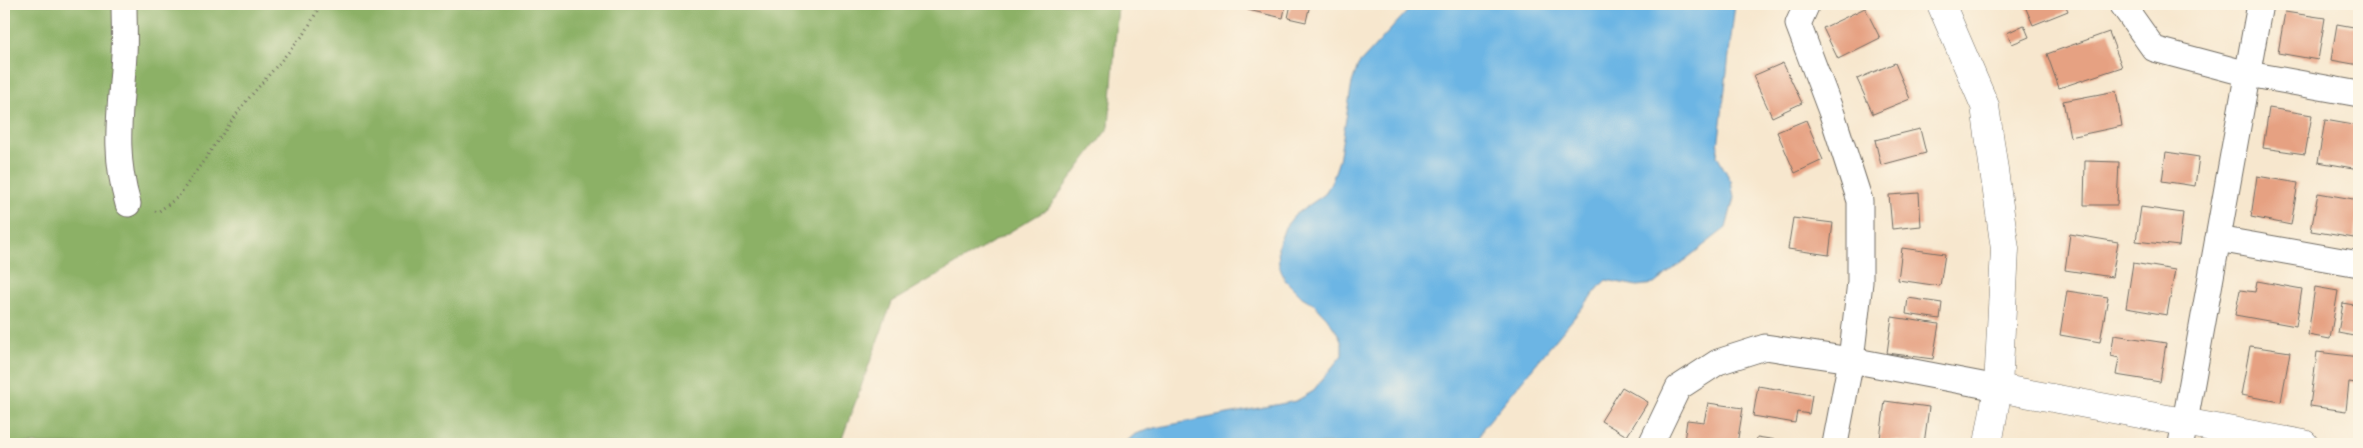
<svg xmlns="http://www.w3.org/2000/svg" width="2363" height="448" font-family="Caveat,sans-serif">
<rect width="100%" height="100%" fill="#fcf5e5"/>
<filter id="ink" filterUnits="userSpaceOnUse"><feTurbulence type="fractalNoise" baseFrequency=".02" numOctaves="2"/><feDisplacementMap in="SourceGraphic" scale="10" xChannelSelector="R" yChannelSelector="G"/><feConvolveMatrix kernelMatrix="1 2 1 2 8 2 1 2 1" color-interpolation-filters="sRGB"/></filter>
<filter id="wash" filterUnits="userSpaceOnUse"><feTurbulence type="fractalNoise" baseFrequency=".0096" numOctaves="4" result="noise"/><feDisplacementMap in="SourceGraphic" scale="20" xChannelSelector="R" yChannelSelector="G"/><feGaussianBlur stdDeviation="1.12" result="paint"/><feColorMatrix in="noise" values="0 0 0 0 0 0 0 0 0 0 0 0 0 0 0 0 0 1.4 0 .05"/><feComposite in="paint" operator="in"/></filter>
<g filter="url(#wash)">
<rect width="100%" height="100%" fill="#f7e7ce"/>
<polygon fill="#8cb166" stroke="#5c6e48" points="4,4 1118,4 1109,127 1048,209 892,302 840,444 4,444"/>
<polygon fill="#6cb5e4" stroke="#4c7088" points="1414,4 1735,4 1717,156 1731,181 1734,198 1726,228 1654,284 1637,286 1606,280 1601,285 1483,428 1477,444 1124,444 1135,434 1154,428 1296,401 1312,392 1342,355 1342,344 1338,334 1327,318 1314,304 1302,297 1285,280 1279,265 1278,247 1285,227 1295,215 1325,194 1333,178 1339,160 1352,83 1358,65"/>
<g id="blocks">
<g fill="#e6a182">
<polygon points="1249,4 1286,4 1283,18 1248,10"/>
<polygon points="1291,4 1310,4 1306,22 1288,18"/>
<polygon points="2024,4 2065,4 2068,11 2033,25"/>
<polygon points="1865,8 1880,38 1838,59 1823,28"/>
<polygon points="2285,12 2325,18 2318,60 2278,53"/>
<polygon points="2337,24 2359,28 2359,65 2331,60"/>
<polygon points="2024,25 2029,37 2012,44 2007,33"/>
<polygon points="2109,32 2122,67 2059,88 2047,54"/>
<polygon points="1783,63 1802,103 1772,117 1753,76"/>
<polygon points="1895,63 1910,99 1873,114 1857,79"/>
<polygon points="2116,91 2122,126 2070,137 2063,101"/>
<polygon points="2269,108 2312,115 2305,154 2263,148"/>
<polygon points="1806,120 1823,160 1795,173 1777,132"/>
<polygon points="2325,120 2359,126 2359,169 2318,162"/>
<polygon points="1920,129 1926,153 1881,165 1875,140"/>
<polygon points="2166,152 2199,157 2195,186 2162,181"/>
<polygon points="2085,161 2119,162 2117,205 2084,205"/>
<polygon points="2257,176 2298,183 2291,225 2251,217"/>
<polygon points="1919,193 1921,226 1892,229 1889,195"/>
<polygon points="2318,193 2359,200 2354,238 2311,231"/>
<polygon points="2141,207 2183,213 2179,246 2136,241"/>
<polygon points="1793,218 1833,223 1829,255 1788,249"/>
<polygon points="2070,234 2118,242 2112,277 2065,270"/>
<polygon points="1902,248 1945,254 1940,286 1898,280"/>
<polygon points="2133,263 2175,270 2167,315 2126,308"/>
<polygon points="2257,281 2302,289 2296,326 2235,315 2240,290 2255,292"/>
<polygon points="2315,287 2338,291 2330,339 2308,335"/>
<polygon points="2067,291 2108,297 2100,342 2060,335"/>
<polygon points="1908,298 1942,303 1940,319 1906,314"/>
<polygon points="2343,303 2359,306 2359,337 2338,333"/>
<polygon points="1892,317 1939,324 1933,359 1887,353"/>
<polygon points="2114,335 2166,343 2160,382 2116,375 2119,358 2111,356"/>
<polygon points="2250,346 2290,352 2281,402 2241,395"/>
<polygon points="2317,352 2359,357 2356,383 2349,382 2346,411 2310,406"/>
<polygon points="1758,386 1812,395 1809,414 1797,412 1795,423 1753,416"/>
<polygon points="1622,387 1648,402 1627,436 1601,421"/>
<polygon points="1885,401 1929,407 1924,444 1880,439"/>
<polygon points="1708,403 1743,408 1737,444 1720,441 1719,444 1707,444 1684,441 1687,420 1704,422"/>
<polygon points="1757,437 1796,443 1795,444 1756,444"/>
</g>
</g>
</g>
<g filter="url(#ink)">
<use href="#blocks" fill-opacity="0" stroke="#726d64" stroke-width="1"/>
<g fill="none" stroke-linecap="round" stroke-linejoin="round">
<g stroke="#726d64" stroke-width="27">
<g id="minor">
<path d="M124,4C124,21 125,38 124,54C121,110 112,149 128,204"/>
<polyline points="1807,4 1798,24 1832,114 1860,201 1860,282 1851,360 1835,444"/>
<polyline points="2122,4 2154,49 2248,74 2359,94"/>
<polyline points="2218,239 2359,264"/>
<polyline points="1651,444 1678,388 1718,362 1765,347 1851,360 1998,388"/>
<polyline points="2181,444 2260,4"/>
</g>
</g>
<g stroke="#726d64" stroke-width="29">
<g id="tertiary">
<polyline points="1941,4 1985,106 2005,249 1998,388 1988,444"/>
<polyline points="1998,388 2304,444"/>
</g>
</g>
<polyline stroke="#726d64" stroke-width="3" stroke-dasharray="1 4" stroke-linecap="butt" points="155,211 158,212 178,197 243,105 305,33 321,4"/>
<use href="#minor" stroke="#fff" stroke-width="25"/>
<use href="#tertiary" stroke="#fff" stroke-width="28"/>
</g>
</g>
<rect width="2363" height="448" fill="none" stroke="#fcf5e5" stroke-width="20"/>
</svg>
